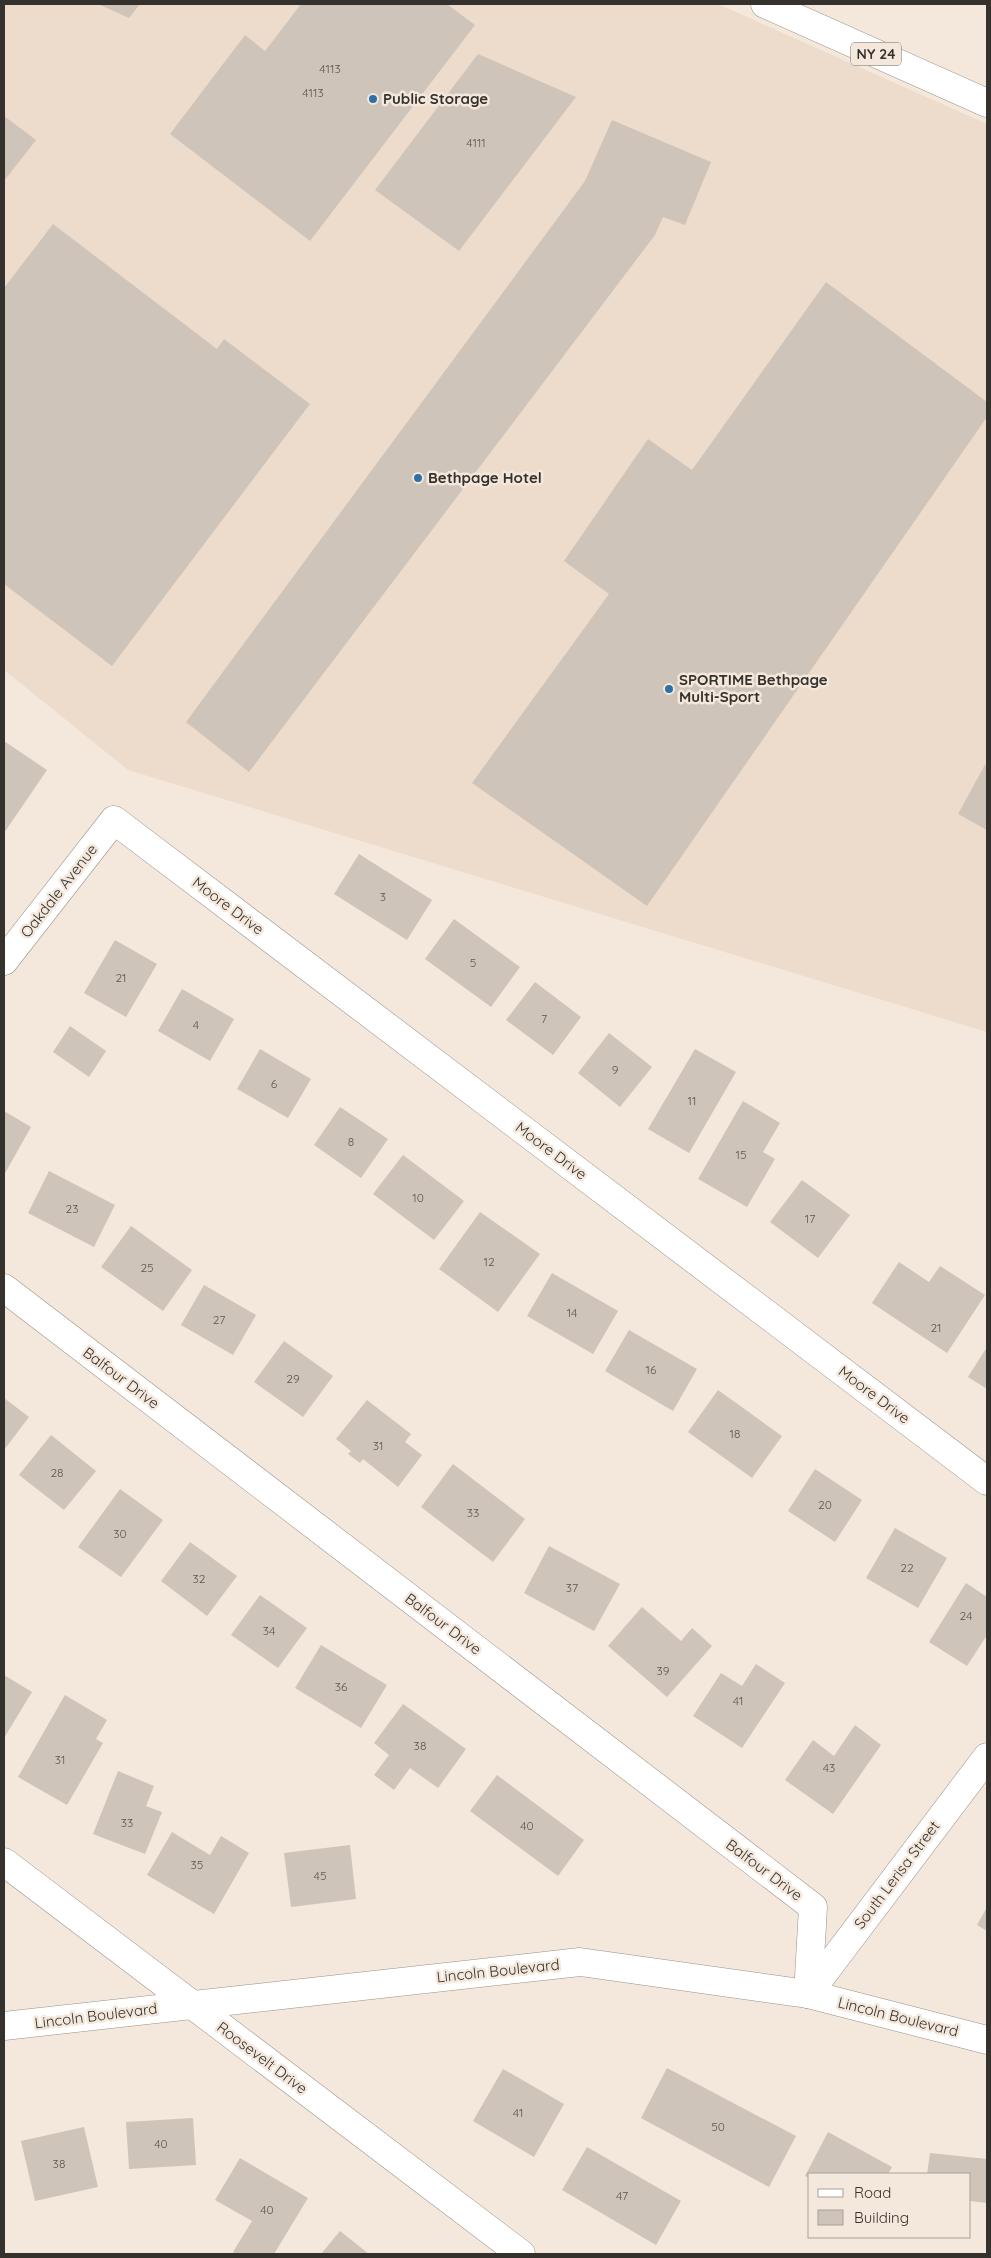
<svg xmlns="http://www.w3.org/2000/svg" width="991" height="2258" font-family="Quicksand,sans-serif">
<rect width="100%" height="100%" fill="#f4e8dd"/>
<polygon fill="#eddccb" points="4,4 718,4 987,124 987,1032 128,770 4,670"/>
<g fill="#cfc4ba">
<polygon points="98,4 140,4 129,18"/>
<polygon points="301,4 433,4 435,5 447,4 475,25 310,241 170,134 245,35 265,51"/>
<polygon points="478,54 576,97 459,251 375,190"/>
<polygon points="4,116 36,140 4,181"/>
<polygon points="612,120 711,162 685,225 663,217 655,235 249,772 186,722 585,181"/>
<polygon points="53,224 217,349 224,339 310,404 112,666 4,584 4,288"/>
<polygon points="826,282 987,402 987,417 647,906 472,783 609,594 564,561 648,439 692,470"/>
<polygon points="4,741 47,770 4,833"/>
<polygon points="987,761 987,830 958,814"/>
<polygon points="359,854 432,900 407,940 334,894"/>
<polygon points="454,919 520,967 491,1007 425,959"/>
<polygon points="115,940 157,964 126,1017 84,993"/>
<polygon points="535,982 581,1017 553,1055 506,1020"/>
<polygon points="182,989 234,1019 210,1061 158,1031"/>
<polygon points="70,1026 106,1051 89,1077 53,1052"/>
<polygon points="609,1033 652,1067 620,1107 578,1073"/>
<polygon points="260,1049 311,1079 288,1118 237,1089"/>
<polygon points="695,1049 736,1072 689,1153 648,1129"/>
<polygon points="743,1101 780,1123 763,1152 775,1159 747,1207 698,1179"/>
<polygon points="340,1107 388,1139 361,1178 314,1145"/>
<polygon points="4,1111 31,1127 4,1175"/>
<polygon points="403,1155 464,1201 434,1240 373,1194"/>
<polygon points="49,1171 115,1205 94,1247 28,1213"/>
<polygon points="802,1180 850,1215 818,1258 770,1222"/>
<polygon points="480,1212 540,1254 498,1312 439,1269"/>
<polygon points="131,1226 192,1270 163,1311 101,1267"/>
<polygon points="899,1262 929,1282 940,1266 985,1295 947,1353 872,1303"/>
<polygon points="552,1273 618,1311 593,1354 527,1316"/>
<polygon points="204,1285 256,1315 233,1355 181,1325"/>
<polygon points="629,1330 697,1369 673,1411 605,1371"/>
<polygon points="284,1341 333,1376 303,1417 254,1382"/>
<polygon points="987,1347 987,1389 968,1377"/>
<polygon points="718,1390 782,1436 752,1478 688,1432"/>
<polygon points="4,1398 29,1417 4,1450"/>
<polygon points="367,1400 411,1434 405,1442 422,1455 398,1487 363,1459 360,1463 348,1454 351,1451 336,1439"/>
<polygon points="51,1435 96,1471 64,1510 19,1475"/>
<polygon points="453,1464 525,1519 493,1562 421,1507"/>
<polygon points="815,1469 862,1500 835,1542 788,1511"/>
<polygon points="120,1489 163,1520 121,1577 78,1547"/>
<polygon points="895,1528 947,1558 918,1608 866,1578"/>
<polygon points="190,1542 237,1576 207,1616 161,1581"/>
<polygon points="549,1546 620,1584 594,1631 524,1593"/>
<polygon points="966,1583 987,1597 987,1635 967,1666 929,1642"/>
<polygon points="260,1595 307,1628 278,1668 231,1635"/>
<polygon points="642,1607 681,1641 692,1628 712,1646 667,1697 608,1646"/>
<polygon points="321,1645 387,1685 361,1728 295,1688"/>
<polygon points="756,1664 785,1683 742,1748 693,1716 721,1673 742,1686"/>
<polygon points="4,1675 32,1692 4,1738"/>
<polygon points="65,1695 107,1720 96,1739 103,1743 67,1805 18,1777"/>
<polygon points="403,1704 466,1749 438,1788 410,1768 394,1790 374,1775 389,1755 374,1743"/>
<polygon points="855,1725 881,1745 833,1814 785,1780 813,1740 834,1756"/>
<polygon points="118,1771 154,1786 146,1806 162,1812 145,1854 93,1834"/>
<polygon points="497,1775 584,1840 558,1876 470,1811"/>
<polygon points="172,1832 210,1855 221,1836 249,1853 214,1914 147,1875"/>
<polygon points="350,1845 356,1899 291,1907 284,1853"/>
<polygon points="987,1907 987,1931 977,1925"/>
<polygon points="667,2068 796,2136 769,2187 641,2118"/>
<polygon points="503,2069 564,2104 534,2157 473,2121"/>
<polygon points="193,2118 196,2165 129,2169 126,2122"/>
<polygon points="84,2127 98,2187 35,2201 21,2141"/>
<polygon points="828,2132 892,2167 888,2174 810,2174 810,2178 805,2176"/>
<polygon points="587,2147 681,2201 656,2245 562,2190"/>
<polygon points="930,2153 987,2159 987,2203 970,2201 970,2174 927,2174"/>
<polygon points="240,2158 308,2198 274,2254 236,2254 233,2252 252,2221 215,2200"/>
<polygon points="340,2231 369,2254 321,2254"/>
</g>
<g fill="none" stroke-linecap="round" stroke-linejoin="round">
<g stroke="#9a9086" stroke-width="29">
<g id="street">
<polyline points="4,961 114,820 987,1481"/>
<polyline points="4,1288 813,1907 808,1994"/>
<polyline points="4,1862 521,2254"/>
<polyline points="808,1994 987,1757"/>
<polyline points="4,2026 580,1962 808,1994 987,2040"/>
</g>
</g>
<g stroke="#9a9086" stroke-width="29">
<polyline id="primary" points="765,4 987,103"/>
</g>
<use href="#street" stroke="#fff" stroke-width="28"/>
<use href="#primary" stroke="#fff" stroke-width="28"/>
</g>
<g fill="#2f70a6" stroke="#f4e8dd" stroke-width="2">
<circle cx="373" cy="99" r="5"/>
<circle cx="418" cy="478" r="5"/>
<circle cx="669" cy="689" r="5"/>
</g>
<g text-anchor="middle" stroke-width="5" stroke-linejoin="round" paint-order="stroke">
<g font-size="12" fill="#5c5650">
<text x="330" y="73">4113</text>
<text x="313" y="97">4113</text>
<text x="476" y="147">4111</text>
<text x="383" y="901">3</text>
<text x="473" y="967">5</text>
<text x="121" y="982">21</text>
<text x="544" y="1023">7</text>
<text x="196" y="1029">4</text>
<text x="615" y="1074">9</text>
<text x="274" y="1088">6</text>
<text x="692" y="1105">11</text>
<text x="351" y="1146">8</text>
<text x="741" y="1159">15</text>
<text x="418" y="1202">10</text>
<text x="72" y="1213">23</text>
<text x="810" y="1223">17</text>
<text x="489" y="1266">12</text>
<text x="147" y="1272">25</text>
<text x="572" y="1317">14</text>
<text x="219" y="1324">27</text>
<text x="936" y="1332">21</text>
<text x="651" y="1374">16</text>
<text x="293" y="1383">29</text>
<text x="735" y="1438">18</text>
<text x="378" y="1450">31</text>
<text x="57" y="1477">28</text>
<text x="825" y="1509">20</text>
<text x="473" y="1517">33</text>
<text x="120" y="1538">30</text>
<text x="907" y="1572">22</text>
<text x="199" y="1583">32</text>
<text x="572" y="1592">37</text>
<text x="966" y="1620">24</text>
<text x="269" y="1635">34</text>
<text x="663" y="1675">39</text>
<text x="341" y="1691">36</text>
<text x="738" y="1705">41</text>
<text x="420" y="1750">38</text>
<text x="60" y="1764">31</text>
<text x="829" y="1772">43</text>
<text x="127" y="1827">33</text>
<text x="527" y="1830">40</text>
<text x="197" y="1869">35</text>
<text x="320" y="1880">45</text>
<text x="518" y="2117">41</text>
<text x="718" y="2131">50</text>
<text x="161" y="2148">40</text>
<text x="59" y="2168">38</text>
<text x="622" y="2200">47</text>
<text x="267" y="2214">40</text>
</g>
<rect fill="#f4e8dd" stroke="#6e6861" stroke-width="1" x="851" y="42.5" width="50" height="23" rx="4"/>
<g font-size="14" font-weight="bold" fill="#35312c">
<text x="876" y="59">NY 24</text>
</g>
<g font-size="15" font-weight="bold" fill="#35312c" stroke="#f4e8dd" text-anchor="start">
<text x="383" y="104">Public Storage</text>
<text x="428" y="483">Bethpage Hotel</text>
<text x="679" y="685">SPORTIME Bethpage<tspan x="679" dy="17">Multi-Sport</tspan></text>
</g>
<g font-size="15" fill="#35312c" stroke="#f4e8dd">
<text transform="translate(59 891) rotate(-52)" y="5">Oakdale Avenue</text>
<text transform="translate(228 906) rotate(37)" y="5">Moore Drive</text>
<text transform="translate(551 1151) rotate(37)" y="5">Moore Drive</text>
<text transform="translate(121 1378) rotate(37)" y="5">Balfour Drive</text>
<text transform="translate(874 1395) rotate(37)" y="5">Moore Drive</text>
<text transform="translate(443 1624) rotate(37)" y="5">Balfour Drive</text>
<text transform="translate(764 1870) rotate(37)" y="5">Balfour Drive</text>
<text transform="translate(897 1875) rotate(-53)" y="5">South Lerisa Street</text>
<text transform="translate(498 1971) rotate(-6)" y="5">Lincoln Boulevard</text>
<text transform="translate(96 2016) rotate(-7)" y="5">Lincoln Boulevard</text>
<text transform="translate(898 2017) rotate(14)" y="5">Lincoln Boulevard</text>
<text transform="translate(262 2058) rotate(37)" y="5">Roosevelt Drive</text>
</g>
</g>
<rect width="991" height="2258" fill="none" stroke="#35312c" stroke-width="10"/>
<rect x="808" y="2173" width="162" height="65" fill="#f4e8dd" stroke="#a89f96"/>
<rect x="818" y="2189" width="25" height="8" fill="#ffffff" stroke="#a89f96"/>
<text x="854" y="2198" font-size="15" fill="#35312c">Road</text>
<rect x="818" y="2210" width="25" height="15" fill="#cfc4ba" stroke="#a89f96"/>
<text x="854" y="2223" font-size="15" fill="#35312c">Building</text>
</svg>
